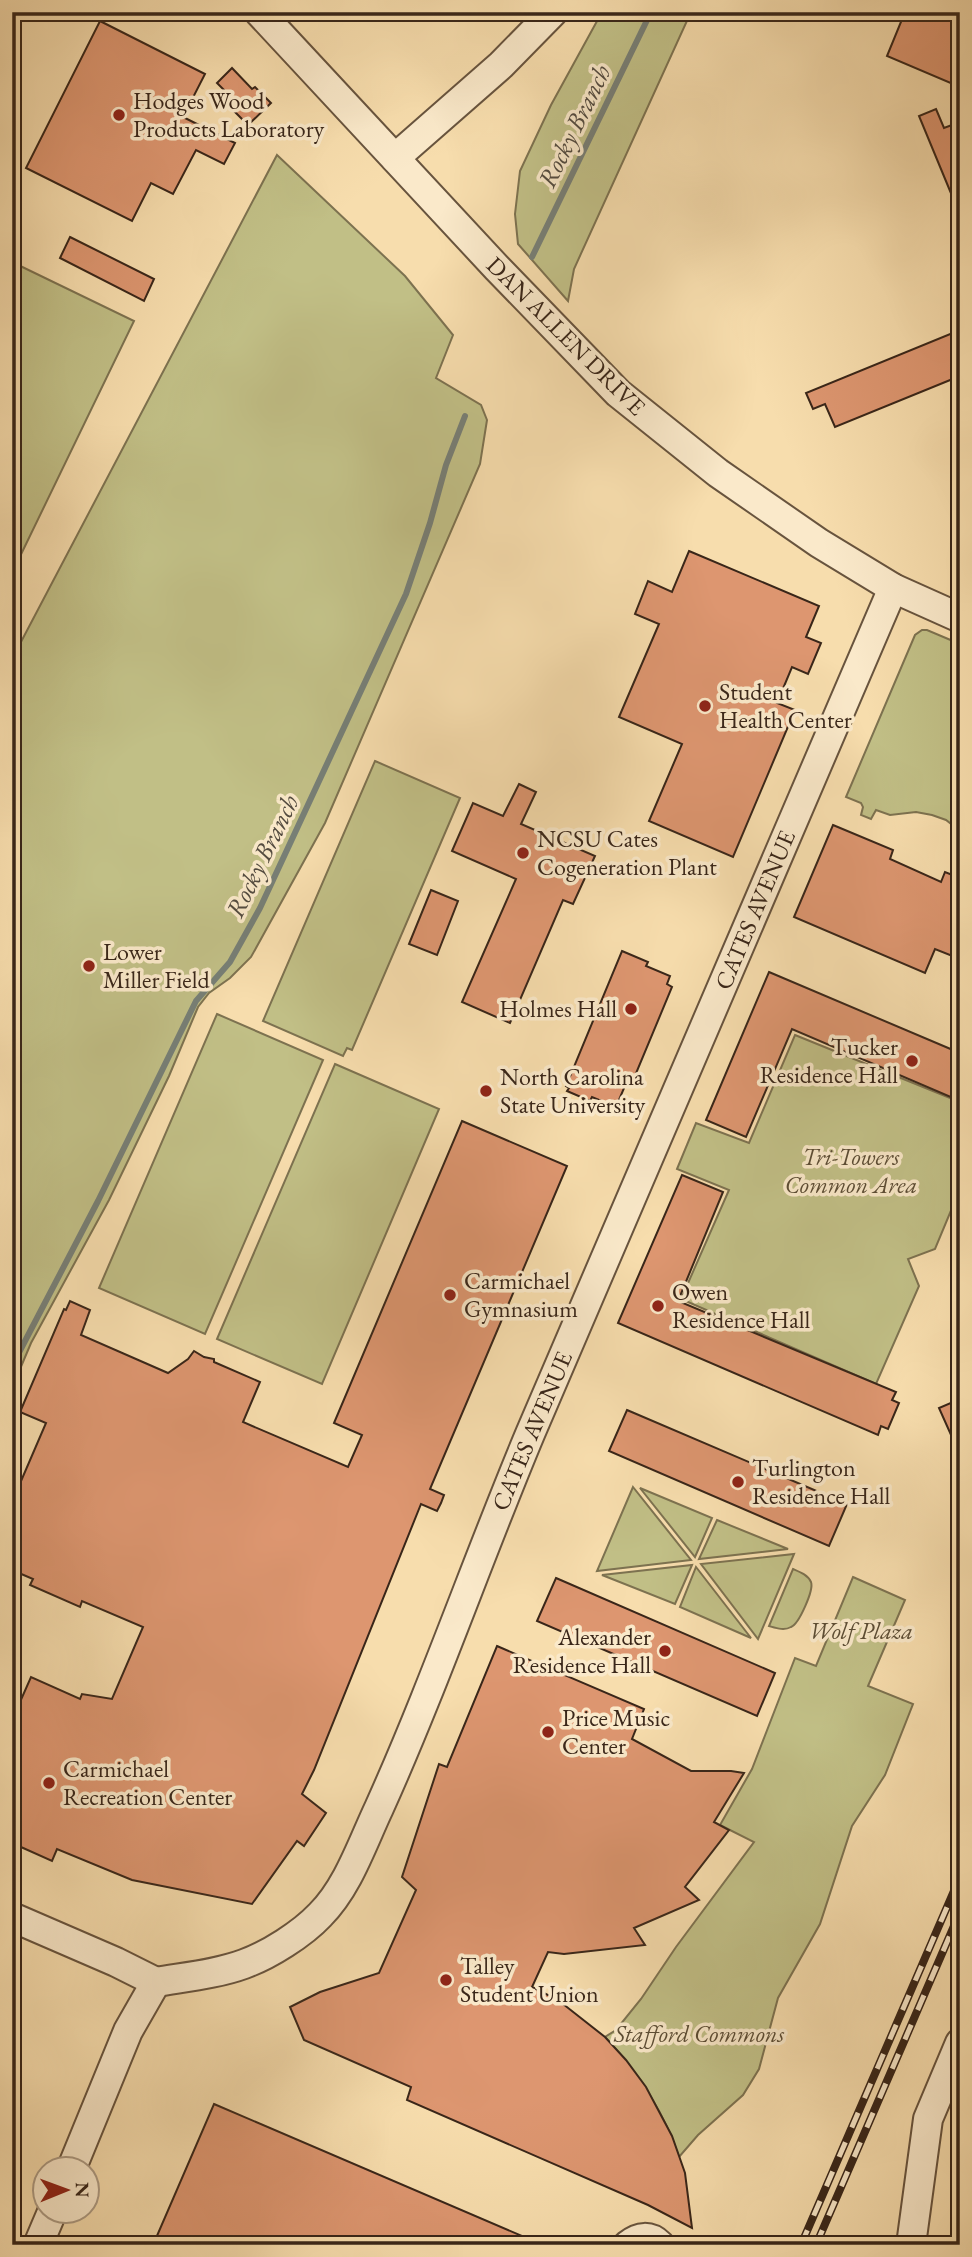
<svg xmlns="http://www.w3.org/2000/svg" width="972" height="2257" font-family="'EB Garamond',serif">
<rect width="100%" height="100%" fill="#f7ddad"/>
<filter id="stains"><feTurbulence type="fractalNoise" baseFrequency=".00286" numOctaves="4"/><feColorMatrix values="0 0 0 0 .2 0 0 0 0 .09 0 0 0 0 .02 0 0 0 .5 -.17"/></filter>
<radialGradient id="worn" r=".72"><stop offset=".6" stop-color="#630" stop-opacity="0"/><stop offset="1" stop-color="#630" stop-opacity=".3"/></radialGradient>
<g fill="#c1bf86" stroke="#7d7250" stroke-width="2">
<polygon points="602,12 691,12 574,269 568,301 518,244 515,214 520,171 551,105"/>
<polygon points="277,155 405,276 453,335 436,378 481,405 487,420 480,464 325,823 251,957 230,978 209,993 198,1007 169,1076 109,1200 31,1343 12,1388 12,659"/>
<polygon points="12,262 134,321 12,573"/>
<polygon points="922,630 927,630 960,644 960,831 946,820 932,815 916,812 890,815 876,810 871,819 861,815 863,807 861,803 846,797 915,635"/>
<polygon points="375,761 460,798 352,1050 347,1048 343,1056 263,1021"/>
<polygon points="217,1014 323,1060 205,1334 99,1288"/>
<polygon points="795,1035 960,1102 960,1189 935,1249 908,1259 919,1286 876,1384 681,1299 729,1190 677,1169 696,1123 749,1143"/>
<polygon points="335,1064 439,1109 322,1384 217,1339"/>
<polygon points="633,1487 691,1560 597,1571"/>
<polygon points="640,1488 712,1518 695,1557"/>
<polygon points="717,1520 788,1549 699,1559"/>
<polygon points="794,1554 758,1639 701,1564"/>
<polygon points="692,1565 675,1604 602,1575"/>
<polygon points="696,1567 751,1638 680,1607"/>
<path d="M793,1569C800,1572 808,1575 811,1582C814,1590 799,1624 791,1627C784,1631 776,1628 769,1626Z"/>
<path d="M853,1577L905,1600L868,1686L913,1704L885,1775L852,1826L820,1924L778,1998L759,2069L743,2095L698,2135L679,2157C664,2111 638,2073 605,2037L616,2030L641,1999L676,1947L754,1842L720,1825L752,1769L795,1658L816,1666Z"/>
</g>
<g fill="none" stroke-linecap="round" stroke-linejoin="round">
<g stroke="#777f76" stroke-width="6">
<polyline points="532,257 651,12"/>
<polyline points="12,1366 98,1201 196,1001 230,962 260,908 406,594 430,523 446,465 465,416"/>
</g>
</g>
<g fill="#dd9670" stroke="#392619" stroke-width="2">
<polygon points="905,12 960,12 960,87 887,56"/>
<polygon points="100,21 205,74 183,117 235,143 224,164 196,150 173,194 151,183 132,221 26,168"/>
<polygon points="232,68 252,89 255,87 271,103 248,125 231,108 237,103 217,83"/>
<polygon points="936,109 944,128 960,122 960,215 919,116"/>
<polygon points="70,237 154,279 144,301 60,258"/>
<polygon points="960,330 960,376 835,427 825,404 813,409 806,393"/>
<polygon points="689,551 819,606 806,637 821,643 808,674 792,667 777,703 795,710 733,857 649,821 682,744 619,717 659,624 635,614 648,581 672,592"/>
<polygon points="519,784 536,792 521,824 595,856 573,904 563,900 510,1023 462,1002 516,879 452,851 473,803 503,816"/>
<polygon points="833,825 893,850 890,859 941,882 945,872 960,878 960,959 935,949 925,973 794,917"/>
<polygon points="431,890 458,901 437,955 409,944"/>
<polygon points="622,951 648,962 646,966 670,976 667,984 672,987 632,1083 627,1081 616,1107 592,1097 590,1101 567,1091 569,1088 566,1086"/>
<polygon points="769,972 960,1053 960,1101 792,1029 746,1137 706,1120"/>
<polygon points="462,1121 567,1166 430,1489 444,1495 441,1503 437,1511 421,1504 314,1770 302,1794 326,1813 304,1846 297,1841 252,1904 132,1880 57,1849 52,1861 12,1843 12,1720 31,1677 80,1699 82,1694 112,1699 143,1627 82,1601 80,1607 30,1585 33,1579 12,1570 12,1502 46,1423 20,1412 64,1309 66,1310 70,1301 90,1310 81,1335 168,1373 188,1359 194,1351 204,1357 214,1359 214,1362 260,1382 243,1422 348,1467 362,1435 334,1423"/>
<polygon points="682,1175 723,1192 678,1301 896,1392 892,1400 899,1403 888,1429 881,1426 878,1435 618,1323"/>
<polygon points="960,1399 960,1455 939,1408"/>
<polygon points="627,1410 847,1504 829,1546 609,1451"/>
<polygon points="556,1578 775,1673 757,1716 537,1621"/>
<polygon points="497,1646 644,1709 632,1739 691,1771 731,1771 744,1773 714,1822 729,1830 685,1887 699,1900 634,1928 645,1945 564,1954 548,1952 532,1987 558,2000 605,2037 626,2060 646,2087 672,2136 685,2173 692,2228 648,2205 407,2100 411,2087 304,2040 290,2007 320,1992 379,1973 416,1890 402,1877 439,1764 447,1767"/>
<polygon points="214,2104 543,2245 153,2245"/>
</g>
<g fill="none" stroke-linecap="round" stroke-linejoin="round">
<g stroke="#68543e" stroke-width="32">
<g id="minor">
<polyline points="259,12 497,268 618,393 718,473 819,543 893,588 960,618"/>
<polyline points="395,158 501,65 553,12"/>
<polyline points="12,1917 116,1962 156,1982"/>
<path d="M156,1982C185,1977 217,1974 244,1964C269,1955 302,1934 320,1915C348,1887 362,1844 379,1808C434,1686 478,1558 530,1434L893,588"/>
<polyline points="71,2170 128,2031 156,1982"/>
<polyline points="38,2245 52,2212"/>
<path d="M628,2245C639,2236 650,2235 660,2245"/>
<polyline points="911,2245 928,2119 960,2043"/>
</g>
</g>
<use href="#minor" stroke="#fae9ca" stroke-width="28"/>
<g stroke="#392619" stroke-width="8">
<g id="rail">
<polyline points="801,2245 960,1877"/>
<polyline points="816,2245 960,1912"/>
</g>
</g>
<use href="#rail" stroke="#fae9ca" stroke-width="5" stroke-dasharray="16" stroke-linecap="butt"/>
</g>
<g fill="#8f2418" stroke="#fae9ca" stroke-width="2.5">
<circle cx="119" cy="115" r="7"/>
<circle cx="705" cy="706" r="7"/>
<circle cx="523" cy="853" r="7"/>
<circle cx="89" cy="966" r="7"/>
<circle cx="631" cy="1009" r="7"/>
<circle cx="912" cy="1061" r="7"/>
<circle cx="486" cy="1091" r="7"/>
<circle cx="450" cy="1295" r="7"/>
<circle cx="658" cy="1306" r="7"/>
<circle cx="738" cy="1482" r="7"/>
<circle cx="665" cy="1651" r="7"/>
<circle cx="548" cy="1732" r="7"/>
<circle cx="49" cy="1783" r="7"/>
<circle cx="446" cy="1980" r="7"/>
</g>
<g text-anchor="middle" stroke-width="7" stroke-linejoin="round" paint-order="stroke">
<g font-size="24" fill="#392619" stroke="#fae9ca" text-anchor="start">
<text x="133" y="109">Hodges Wood<tspan x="133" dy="28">Products Laboratory</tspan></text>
<text x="719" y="700">Student<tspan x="719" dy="28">Health Center</tspan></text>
<text x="537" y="847">NCSU Cates<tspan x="537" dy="28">Cogeneration Plant</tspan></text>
<text x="103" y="960">Lower<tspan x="103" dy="28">Miller Field</tspan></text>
<text x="617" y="1017" text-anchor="end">Holmes Hall</text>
<text x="898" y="1055" text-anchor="end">Tucker<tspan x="898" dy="28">Residence Hall</tspan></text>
<text x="500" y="1085">North Carolina<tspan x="500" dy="28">State University</tspan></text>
<text x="464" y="1289">Carmichael<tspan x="464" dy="28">Gymnasium</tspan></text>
<text x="672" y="1300">Owen<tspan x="672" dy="28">Residence Hall</tspan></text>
<text x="752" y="1476">Turlington<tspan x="752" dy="28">Residence Hall</tspan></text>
<text x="651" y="1645" text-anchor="end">Alexander<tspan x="651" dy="28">Residence Hall</tspan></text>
<text x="562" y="1726">Price Music<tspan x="562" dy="28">Center</tspan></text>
<text x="63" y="1777">Carmichael<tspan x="63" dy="28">Recreation Center</tspan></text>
<text x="460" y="1974">Talley<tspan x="460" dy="28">Student Union</tspan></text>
</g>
<g font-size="24" fill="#392619" stroke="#fae9ca">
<text transform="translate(566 336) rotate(45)" y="8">DAN ALLEN DRIVE</text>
<text transform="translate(755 910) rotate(-67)" y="8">CATES AVENUE</text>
<text transform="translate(532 1431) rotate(-67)" y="8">CATES AVENUE</text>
</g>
<g font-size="24" font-style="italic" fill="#5b4c34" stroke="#fae9ca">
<text x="851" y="1165">Tri-Towers<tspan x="851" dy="28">Common Area</tspan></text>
<text x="861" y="1639">Wolf Plaza</text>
<text x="699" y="2042">Stafford Commons</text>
</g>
<g font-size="26" font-style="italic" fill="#534b40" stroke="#fae9ca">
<text transform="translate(574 126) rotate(-64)" y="9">Rocky Branch</text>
<text transform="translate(262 856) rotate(-64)" y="9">Rocky Branch</text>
</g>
</g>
<rect width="972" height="2257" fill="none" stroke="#f7ddad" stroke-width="42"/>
<rect x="14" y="14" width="944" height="2229" fill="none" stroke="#392619" stroke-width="3.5"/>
<rect x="21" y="21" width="930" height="2215" fill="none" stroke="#392619" stroke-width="2"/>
<g transform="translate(66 2190) rotate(89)"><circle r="33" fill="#fae9ca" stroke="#ad9b83" stroke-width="2"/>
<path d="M0-5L12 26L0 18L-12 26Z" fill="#8f2418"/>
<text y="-10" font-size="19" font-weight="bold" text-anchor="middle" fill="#392619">N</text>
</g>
<rect width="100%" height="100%" filter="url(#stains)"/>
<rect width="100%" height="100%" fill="url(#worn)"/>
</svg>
